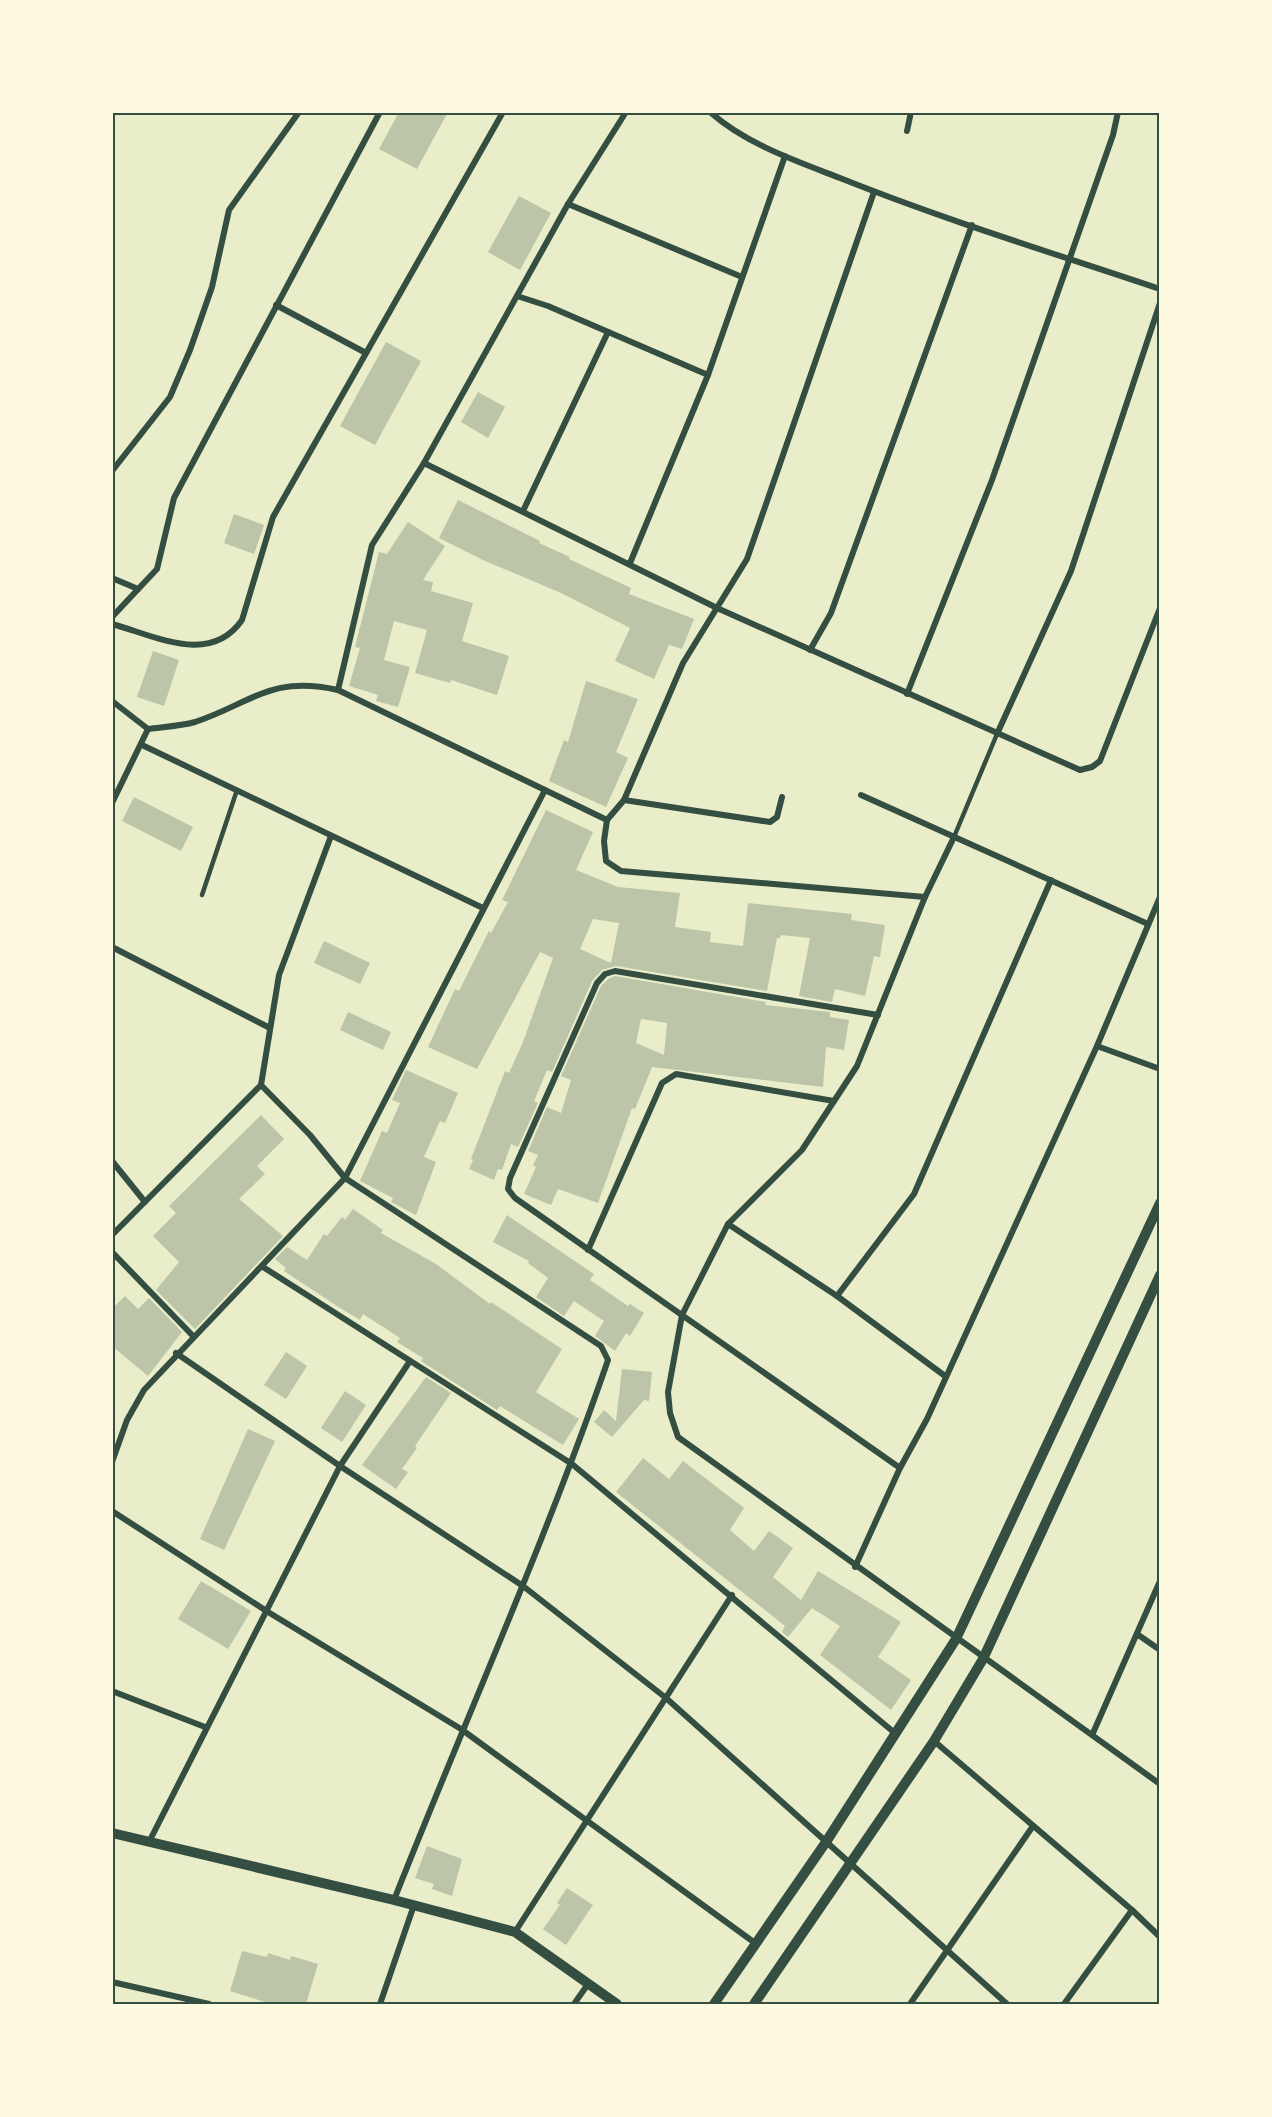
<svg xmlns="http://www.w3.org/2000/svg" width="1272" height="2117" font-family="'IBM Plex Sans',sans-serif">
<rect width="100%" height="100%" fill="#e9edc9"/>
<g fill="#bcc5a7" fill-rule="evenodd">
<polygon points="399,112 448,112 417,169 379,149"/>
<polygon points="519,196 551,213 520,270 488,252"/>
<polygon points="386,342 421,361 375,445 340,426"/>
<polygon points="478,392 505,407 488,438 461,422"/>
<polygon points="458,500 540,541 539,543 570,557 569,559 631,588 629,594 694,619 682,649 669,645 654,679 615,661 630,628 561,593 483,560 439,538"/>
<polygon points="234,514 264,525 254,554 224,543"/>
<polygon points="408,522 445,546 423,580 433,582 431,591 473,603 462,641 509,656 497,695 451,680 450,683 415,673 427,630 394,621 384,660 410,667 398,707 376,701 378,695 349,686 360,648 355,647 379,552 387,554"/>
<polygon points="153,651 179,660 164,706 137,697"/>
<polygon points="586,681 638,699 616,752 628,758 606,807 549,781 564,740 568,742"/>
<polygon points="134,797 193,827 181,851 122,821"/>
<path d="M546,810L593,832L576,870L618,887L680,893L675,927L711,932L710,942L743,946L748,903L852,914L851,920L885,925L880,957L874,956L865,996L835,989L832,1002L799,996L810,938L781,935L780,938H777L767,991L616,966L602,970L592,981L552,1072L547,1070L534,1101L538,1103L518,1147L511,1144L502,1170L498,1169L494,1180L469,1169L473,1160L471,1159L505,1071L509,1073L523,1042L553,958L540,952L477,1069L428,1047L455,989L459,991L489,931L491,933L508,902L502,900ZM593,919L619,923L611,963L580,949Z"/>
<polygon points="324,941 370,963 360,984 314,963"/>
<path d="M615,976L766,1002L765,1005L830,1012V1017L849,1020L844,1050L826,1047L823,1087L652,1067L635,1109L632,1108L598,1203L558,1189L551,1205L524,1194L536,1167L533,1165L538,1155L528,1151L547,1107L561,1113L571,1080L561,1076L601,986L608,979ZM641,1019L667,1023L664,1055L636,1043Z"/>
<polygon points="348,1012 391,1032 383,1050 340,1030"/>
<polygon points="406,1070 458,1093 445,1123 440,1121 424,1157 436,1162 416,1215 391,1202 393,1198 360,1181 382,1131 387,1133 400,1103 392,1100"/>
<polygon points="261,1115 284,1139 257,1166 265,1174 239,1199 283,1236 195,1329 156,1290 179,1262 153,1236 176,1213 169,1206"/>
<polygon points="353,1209 383,1230 381,1233 436,1264 490,1304 491,1302 562,1349 536,1392 579,1419 563,1445 500,1406 497,1410 421,1361 423,1358 397,1342 400,1338 363,1314 360,1320 337,1306 284,1271 286,1268 275,1259 287,1247 307,1260 324,1234 327,1236 342,1217 345,1220"/>
<polygon points="507,1215 594,1274 590,1280 628,1306 630,1304 644,1313 630,1336 626,1333 615,1351 595,1336 604,1321 574,1301 564,1316 536,1297 548,1278 528,1263 529,1261 493,1242"/>
<polygon points="125,1296 138,1309 149,1298 182,1332 148,1376 112,1346 112,1309"/>
<polygon points="286,1352 307,1366 286,1399 264,1385"/>
<polygon points="622,1369 652,1372 649,1401 644,1400 612,1437 594,1422 604,1410 616,1421"/>
<polygon points="426,1377 451,1393 415,1446 417,1448 402,1469 408,1472 396,1489 362,1465"/>
<polygon points="345,1391 366,1405 342,1442 321,1428"/>
<polygon points="248,1429 275,1441 224,1550 200,1539"/>
<polygon points="643,1458 669,1479 683,1461 744,1508 730,1530 754,1551 769,1531 793,1548 773,1577 801,1600 818,1571 901,1622 878,1657 911,1680 891,1710 820,1655 840,1626 812,1608 788,1637 782,1632 785,1626 616,1492"/>
<polygon points="201,1581 251,1611 228,1649 178,1619"/>
<polygon points="427,1846 462,1859 452,1896 432,1889 434,1884 415,1878"/>
<polygon points="567,1888 593,1905 566,1945 543,1929 560,1905 557,1903"/>
<polygon points="242,1951 267,1957 268,1953 290,1960 291,1956 318,1964 306,2004 271,2004 230,1991"/>
</g>
<g fill="none" stroke-linecap="round" stroke-linejoin="round">
<g stroke="#344e41" stroke-width="4.5">
<polyline points="954,837 997,734"/>
<polyline points="202,895 237,790"/>
</g>
<g stroke="#344e41" stroke-width="6">
<path d="M710,112C746,144 796,161 840,178C945,220 1053,253 1160,289"/>
<polyline points="907,131 911,112"/>
<polyline points="568,204 742,277"/>
<polyline points="517,296 548,306 708,375"/>
<polyline points="276,305 366,353"/>
<polyline points="424,463 717,608 1080,770 1092,767 1100,761 1160,608"/>
<polyline points="112,471 170,397 190,350 212,287 229,210 299,112"/>
<polyline points="523,511 608,332"/>
<polyline points="630,563 708,375 785,156"/>
<polyline points="112,578 138,589"/>
<polyline points="112,617 157,569 174,498 380,112"/>
<path d="M112,624C156,636 210,666 242,620L273,517L503,112"/>
<polyline points="810,650 831,613 972,225"/>
<polyline points="338,690 372,545 424,463 568,204 626,112"/>
<polyline points="907,694 992,480 1113,135 1118,112"/>
<path d="M112,701L148,729C163,727 181,726 195,722C252,703 270,675 338,690L607,820"/>
<polyline points="997,734 1071,571 1160,303"/>
<polyline points="142,745 483,908"/>
<polyline points="861,795 1148,924"/>
<polyline points="624,800 770,822 777,817 782,797"/>
<polyline points="112,803 148,729"/>
<polyline points="607,820 624,800 683,663 747,559 874,192"/>
<polyline points="607,820 604,841 606,861 621,871 925,897"/>
<polyline points="954,837 925,897 857,1066 802,1150 728,1224 682,1315 668,1392 670,1413 678,1437 1160,1784"/>
<polyline points="112,947 270,1028"/>
<polyline points="878,1015 615,971 605,974 597,983 510,1178 508,1189 515,1198 900,1468"/>
<polyline points="1097,1046 1160,1069"/>
<path d="M261,1085L310,1135L345,1178L601,1346L608,1360C545,1543 465,1720 394,1900"/>
<polyline points="112,1161 145,1202"/>
<polyline points="728,1224 837,1296 945,1376"/>
<polyline points="112,1235 261,1085 279,975 331,836"/>
<polyline points="588,1250 662,1083 676,1074 834,1101"/>
<polyline points="112,1252 193,1336"/>
<polyline points="263,1267 572,1464 896,1734"/>
<polyline points="837,1296 914,1194 1051,880"/>
<polyline points="176,1353 340,1466 523,1586 666,1698 1007,2004"/>
<polyline points="112,1462 127,1420 144,1390 345,1178 545,790"/>
<polyline points="112,1511 268,1612 461,1729 755,1943"/>
<polyline points="855,1567 900,1468 927,1419 1097,1046 1160,897"/>
<polyline points="1137,1634 1160,1650"/>
<polyline points="112,1691 205,1727"/>
<polyline points="1093,1733 1160,1581"/>
<polyline points="934,1741 1132,1910 1160,1937"/>
<polyline points="149,1842 340,1466 410,1361"/>
<polyline points="515,1932 732,1595"/>
<polyline points="112,1982 209,2004"/>
<polyline points="380,2004 414,1905"/>
<polyline points="574,2004 588,1984"/>
<polyline points="910,2004 1033,1826"/>
<polyline points="1064,2004 1132,1910"/>
</g>
<g stroke="#344e41" stroke-width="10">
<polyline points="112,1833 394,1900 515,1932 617,2004"/>
<polyline points="714,2004 826,1842 956,1639 1160,1203"/>
<polyline points="754,2004 934,1741 983,1659 1160,1275"/>
</g>
</g>
<rect width="1272" height="2117" fill="none" stroke="#fefae0" stroke-width="228"/>
<rect x="114" y="114" width="1044" height="1889" fill="none" stroke="#344e41" stroke-width="2"/>
</svg>
